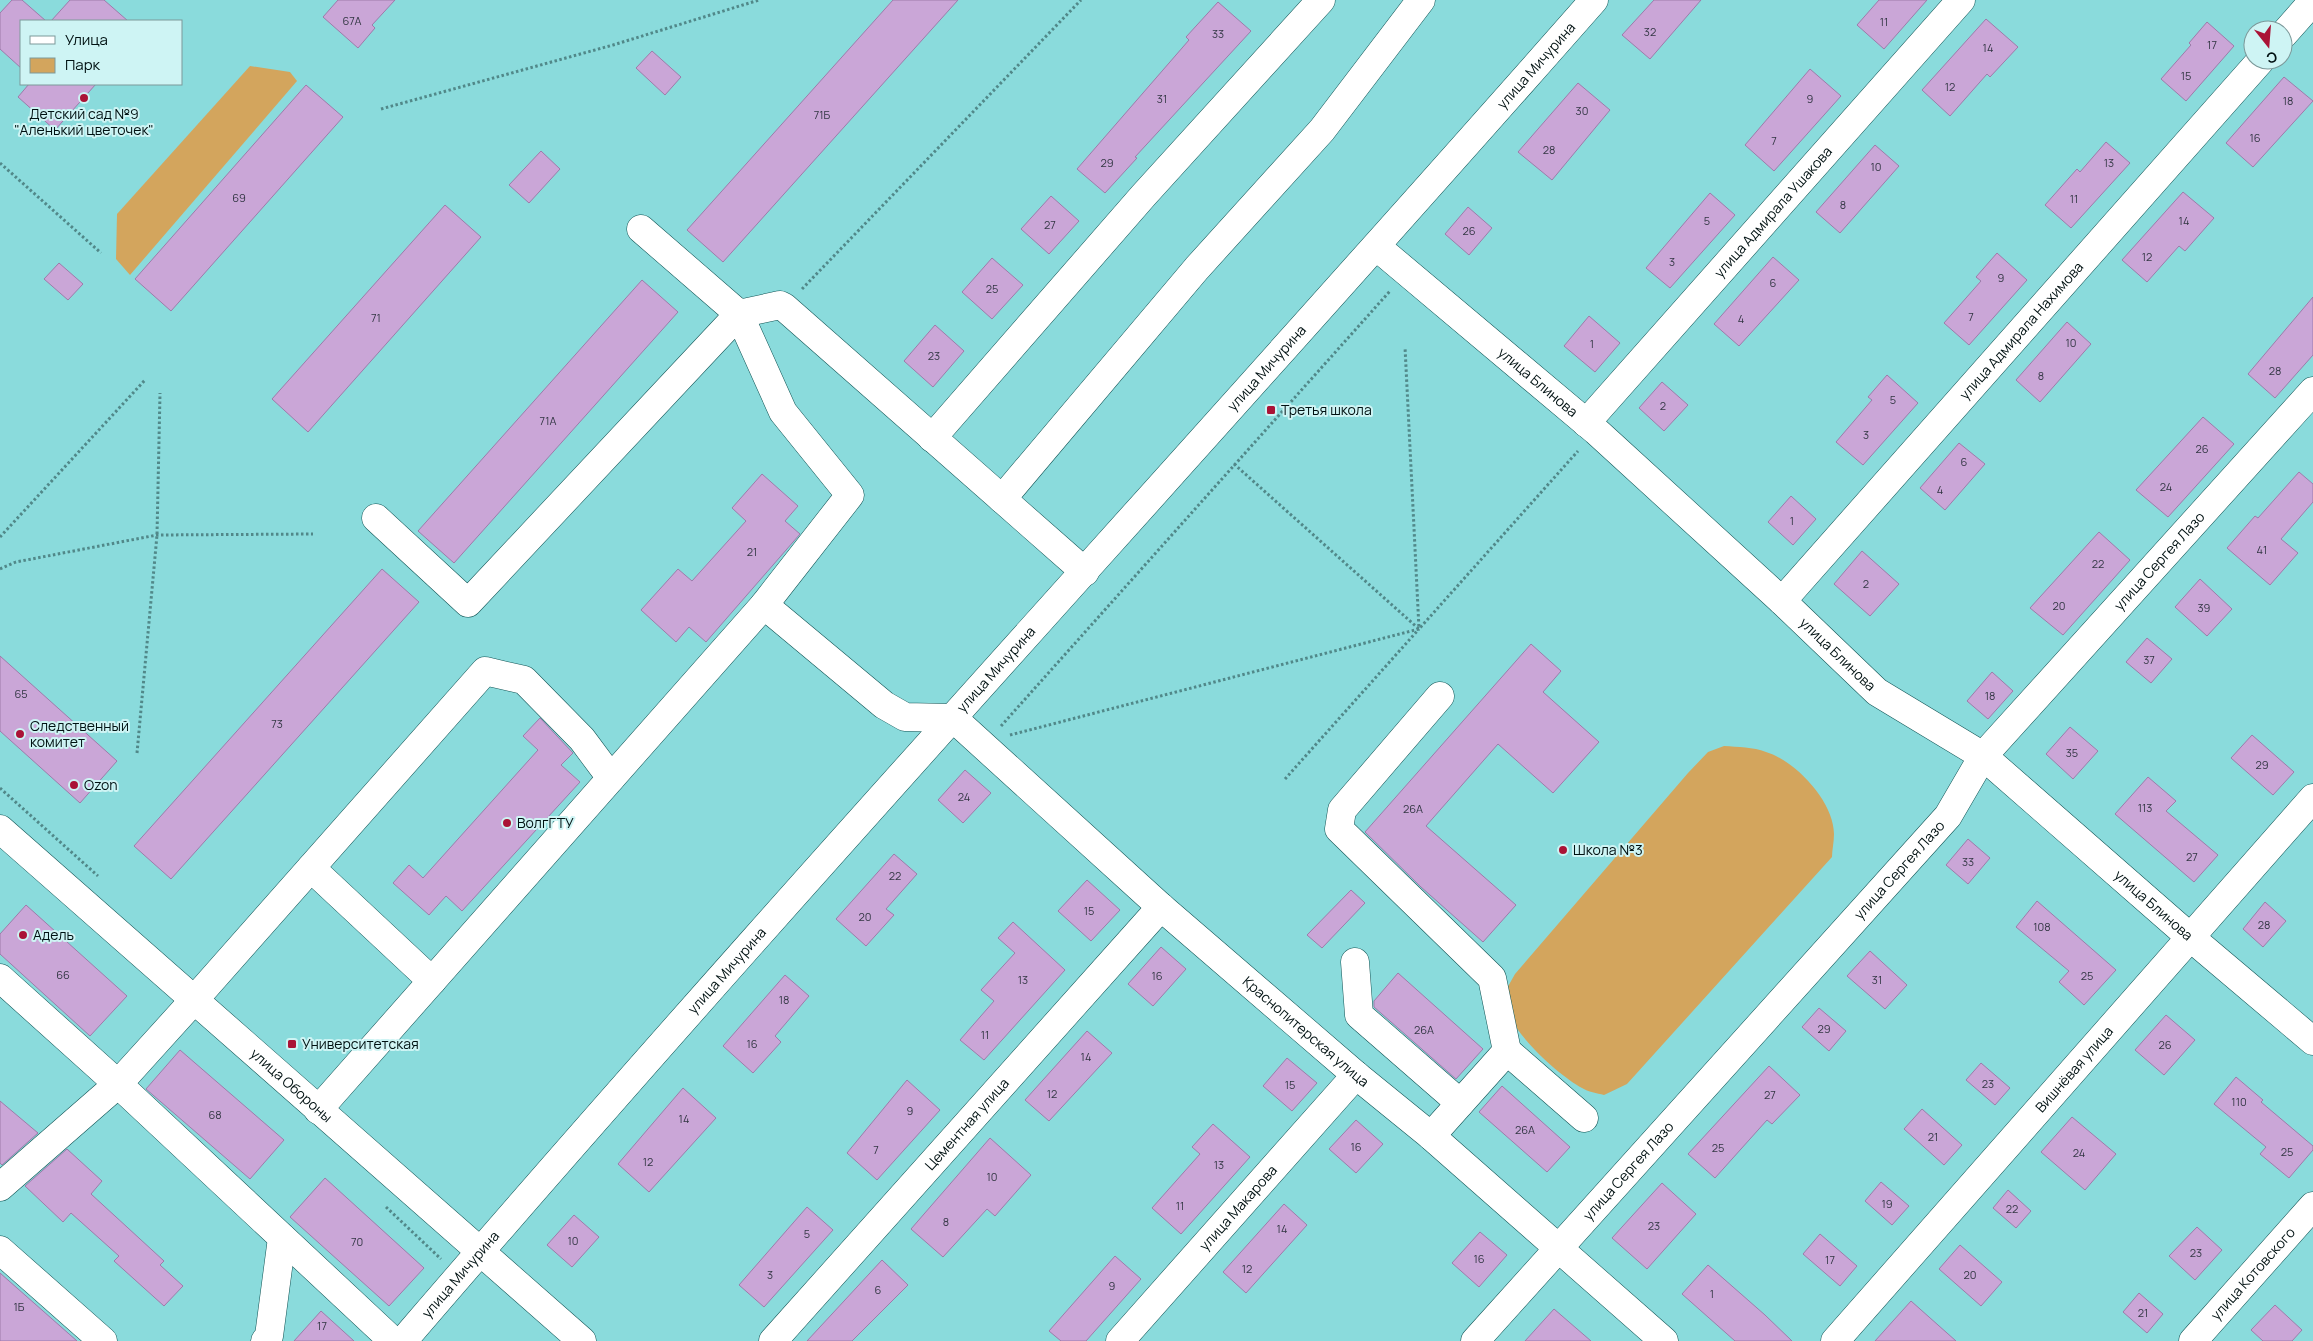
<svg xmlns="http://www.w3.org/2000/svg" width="2313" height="1341" font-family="Manrope,sans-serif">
<rect width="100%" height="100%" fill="#8adbdc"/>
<g fill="#d3a55d">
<polygon points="250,66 290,72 297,81 130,275 116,259 117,214"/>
<path d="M1724,746C1738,747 1753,747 1766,752C1796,761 1834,802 1834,834C1834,842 1832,850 1832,857L1627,1084L1604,1095C1597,1093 1588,1092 1582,1088C1558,1075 1500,1024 1505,995C1506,988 1512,980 1515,974L1688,773L1708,752Z"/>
</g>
<g fill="#caa6d7" stroke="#9d7baa">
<polygon points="12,0 22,0 46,21 21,21 21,68 0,49 0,13"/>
<polygon points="70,0 104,0 128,21 51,21"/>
<polygon points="338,0 395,0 372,25 375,28 358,48 323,17"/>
<polygon points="893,0 958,0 723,262 687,230"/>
<polygon points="1654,0 1701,0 1650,59 1622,35"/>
<polygon points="1879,0 1927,0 1884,49 1857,25"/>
<polygon points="1218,2 1251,31 1135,157 1137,158 1105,193 1077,169 1189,40 1186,37"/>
<polygon points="1986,19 2018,47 1990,77 1987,74 1950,116 1922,90"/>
<polygon points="2207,22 2234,46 2186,101 2161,79 2191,45 2189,43"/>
<polygon points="652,51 681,77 665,95 636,68"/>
<polygon points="1810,69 1841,96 1774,171 1745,145"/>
<polygon points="2284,77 2313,101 2253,167 2226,143"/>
<polygon points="1578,83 1610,110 1552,180 1518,152"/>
<polygon points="29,84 96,84 55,130 18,97"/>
<polygon points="306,85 343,117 171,311 135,279"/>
<polygon points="2106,142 2130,163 2071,228 2045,205 2077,169 2080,172"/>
<polygon points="1875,145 1899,166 1840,233 1816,212"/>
<polygon points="541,151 560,169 529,203 509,185"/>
<polygon points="2183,192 2214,218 2185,251 2179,246 2147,282 2122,260"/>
<polygon points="1710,193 1735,215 1670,288 1646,268"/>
<polygon points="1051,196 1079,221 1049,254 1021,229"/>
<polygon points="445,205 481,237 308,432 272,399"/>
<polygon points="1468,207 1492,228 1469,255 1445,234"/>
<polygon points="1997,253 2027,280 1969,345 1944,323 1981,281 1976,277"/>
<polygon points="1773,257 1799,280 1739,346 1714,324"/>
<polygon points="992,258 1023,285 992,319 962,292"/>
<polygon points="59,263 83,284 68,300 44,279"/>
<polygon points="642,280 678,312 454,563 418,531"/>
<polygon points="2313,297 2313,355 2275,398 2248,374"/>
<polygon points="1589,316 1620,343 1595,372 1564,346"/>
<polygon points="2067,322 2091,344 2040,402 2016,380"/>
<polygon points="935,325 964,351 933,387 904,361"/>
<polygon points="1887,375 1918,403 1863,465 1836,442 1872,400 1868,397"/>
<polygon points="1662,382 1688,405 1664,431 1639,408"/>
<polygon points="2203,417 2234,444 2168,517 2136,490"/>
<polygon points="1959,443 1985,464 1945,510 1920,488"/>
<polygon points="2299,472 2313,484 2313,502 2281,539 2298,553 2270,585 2227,548 2255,516 2258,518"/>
<polygon points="762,474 798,506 785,521 800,534 706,642 689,627 676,642 641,610 678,569 692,581 746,521 732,508"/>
<polygon points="1791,496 1816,519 1793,545 1768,522"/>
<polygon points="2099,532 2130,560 2063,635 2030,608"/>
<polygon points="1862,551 1899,584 1870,616 1834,584"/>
<polygon points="382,569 419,602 171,879 134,846"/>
<polygon points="2200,579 2232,609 2207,636 2175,607"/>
<polygon points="2147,638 2172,659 2151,683 2126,662"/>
<polygon points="1531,644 1561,671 1543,692 1599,742 1553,793 1498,744 1426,826 1516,905 1483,942 1421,887 1365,832"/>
<polygon points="0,656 117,761 80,803 0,731"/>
<polygon points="1992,672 2013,691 1988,719 1967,701"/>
<polygon points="540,718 573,753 561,765 580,782 462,911 446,896 429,915 393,883 409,865 423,878 538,750 523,736"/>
<polygon points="2070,727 2098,751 2073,779 2046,754"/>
<polygon points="2252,735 2294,772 2273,795 2231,758"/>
<polygon points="965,770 991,793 963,823 938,800"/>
<polygon points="2148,777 2176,801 2166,811 2218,855 2194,882 2115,814"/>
<polygon points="1968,839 1990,858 1968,884 1946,865"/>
<polygon points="894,854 917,874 886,909 894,915 866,946 836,919"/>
<polygon points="1087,880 1120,910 1091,941 1058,911"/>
<polygon points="1351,890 1365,903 1322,948 1307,935"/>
<polygon points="2037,901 2116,970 2084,1005 2059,982 2069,971 2016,927"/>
<polygon points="2265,902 2286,921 2263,947 2243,929"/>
<polygon points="26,905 127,996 90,1036 0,954 0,934"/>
<polygon points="1013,922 1065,970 984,1060 960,1040 994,1001 981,990 1015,953 998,938"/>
<polygon points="1161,947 1186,969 1153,1006 1128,984"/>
<polygon points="1870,951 1907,985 1885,1009 1847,976"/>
<polygon points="1398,973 1483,1049 1456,1079 1374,1007 1374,1001"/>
<polygon points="785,975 809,996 775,1036 781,1042 753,1073 723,1046"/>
<polygon points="1819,1008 1846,1031 1829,1051 1802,1027"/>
<polygon points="2166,1015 2195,1040 2164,1075 2135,1050"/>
<polygon points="1087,1031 1112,1053 1049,1121 1025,1100"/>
<polygon points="180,1050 284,1140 250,1179 146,1089"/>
<polygon points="1287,1058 1317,1083 1292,1111 1263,1086"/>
<polygon points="1981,1063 2010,1088 1995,1105 1966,1080"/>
<polygon points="1769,1066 1800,1095 1772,1124 1767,1120 1715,1178 1688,1154"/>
<polygon points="2236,1077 2263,1100 2261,1102 2313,1146 2313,1150 2289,1178 2260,1154 2266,1147 2214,1104"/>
<polygon points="907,1080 940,1110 877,1180 847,1153"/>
<polygon points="1502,1086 1570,1147 1547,1172 1479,1112"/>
<polygon points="683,1088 716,1118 649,1192 618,1164"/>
<polygon points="0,1101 38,1133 2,1165 0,1163"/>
<polygon points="1922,1109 1962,1145 1944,1165 1904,1129"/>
<polygon points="2072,1117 2116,1154 2085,1190 2041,1152"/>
<polygon points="1356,1120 1383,1144 1356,1173 1329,1149"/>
<polygon points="1213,1124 1250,1157 1181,1234 1152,1208 1200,1154 1192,1147"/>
<polygon points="990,1138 1031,1175 995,1216 987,1209 943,1257 911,1229"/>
<polygon points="67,1149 102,1181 91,1194 164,1261 160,1265 183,1286 164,1306 114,1261 119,1256 71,1213 63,1222 25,1186"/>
<polygon points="325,1178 424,1268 389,1306 290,1217"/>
<polygon points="1881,1182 1909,1206 1892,1225 1865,1201"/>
<polygon points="1662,1183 1696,1214 1647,1269 1612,1238"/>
<polygon points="2008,1190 2031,1211 2016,1228 1993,1208"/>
<polygon points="1284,1204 1307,1225 1246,1293 1223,1272"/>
<polygon points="807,1207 833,1230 764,1307 739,1285"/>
<polygon points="574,1215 599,1237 572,1267 547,1245"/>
<polygon points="2197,1227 2222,1250 2195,1280 2169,1256"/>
<polygon points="1480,1232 1507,1255 1479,1287 1452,1263"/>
<polygon points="1820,1234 1857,1266 1840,1286 1803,1254"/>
<polygon points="1960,1245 2002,1282 1981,1306 1939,1269"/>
<polygon points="1115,1256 1141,1279 1086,1341 1061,1341 1049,1331"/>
<polygon points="882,1260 908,1285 852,1341 807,1341"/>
<polygon points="1708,1265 1765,1315 1792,1341 1735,1341 1682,1294"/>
<polygon points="0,1273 77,1341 0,1341"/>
<polygon points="2139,1293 2163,1314 2147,1333 2123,1312"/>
<polygon points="1911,1301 1956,1341 1875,1341"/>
<polygon points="2275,1305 2302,1330 2292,1341 2263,1341 2251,1330"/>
<polygon points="1554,1309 1591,1341 1525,1341"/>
<polygon points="321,1311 354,1341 294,1341"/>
</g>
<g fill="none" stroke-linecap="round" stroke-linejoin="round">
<g stroke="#115455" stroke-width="29">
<g id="minor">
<polyline points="2283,35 2313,1"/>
<polyline points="641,229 739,314 780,305 784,307 1085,572"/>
<path id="s1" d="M1377,247L1596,431L1782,601L1877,692L1983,756L2190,937L2313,1041"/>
<path id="s2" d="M1586,423L1961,0"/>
<polyline points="932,438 1143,196 1321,0"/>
<polyline points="1002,499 1197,268 1322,130 1421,0"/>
<polyline points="376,518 468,603 739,314 783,412 850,495 764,605"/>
<path id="s3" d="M1782,601L2261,60"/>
<path id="s4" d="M953,718L1161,907L1356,1075L1431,1136L1664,1341"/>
<path id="s5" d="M0,829L582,1341"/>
<polyline points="311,868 432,981"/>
<polyline points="1355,962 1359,1015 1460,1103"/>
<polyline points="0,978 118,1084 0,1187"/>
<polyline points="195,999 118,1084 393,1341"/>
<polyline points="194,1000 485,671 524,680 582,739 611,778"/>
<polyline points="1507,1051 1584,1118"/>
<polyline points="318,1110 764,605 884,705 905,717 952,718"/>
<polyline points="1431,1136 1507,1051 1492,978 1339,829 1342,810 1440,696"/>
<polyline points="0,1250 103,1341"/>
<polyline points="265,1341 269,1336 282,1238"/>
<path id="s6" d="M403,1341C793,887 1199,449 1594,0"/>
<path id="s7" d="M773,1341L1161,907"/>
<path id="s8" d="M1120,1341L1356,1075"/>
<path id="s9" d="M1475,1341L1948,816L1983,756L2313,391"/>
<path id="s10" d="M1835,1341L2313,798"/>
<path id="s11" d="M2193,1341L2313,1206"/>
</g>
</g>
<g stroke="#518889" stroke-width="3" stroke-dasharray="2.5 2.5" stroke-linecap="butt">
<polyline points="381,109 613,45 759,0"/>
<polyline points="0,163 101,253"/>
<polyline points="802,289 1081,0"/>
<polyline points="1234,464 1419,629 1578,451"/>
<polyline points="0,537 145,380"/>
<polyline points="0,569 16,562 157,535 313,534"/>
<polyline points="1001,726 1390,291"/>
<polyline points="1010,735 1419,629 1405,347"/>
<polyline points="137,753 157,535 160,393"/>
<polyline points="1285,779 1419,629"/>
<polyline points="0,788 98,876"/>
<polyline points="386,1207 441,1259"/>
</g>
<use href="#minor" stroke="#fff" stroke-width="28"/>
</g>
<g fill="#aa1336" stroke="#cef4f4" stroke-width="2">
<circle cx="84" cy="98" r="5"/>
<rect x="1266" y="405" width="10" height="10" rx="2.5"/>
<circle cx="20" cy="734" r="5"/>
<circle cx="74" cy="785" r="5"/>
<circle cx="507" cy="823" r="5"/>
<circle cx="1563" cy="850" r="5"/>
<circle cx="23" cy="935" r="5"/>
<rect x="287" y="1039" width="10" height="10" rx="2.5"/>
</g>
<g text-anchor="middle" stroke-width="4" stroke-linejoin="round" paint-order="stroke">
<g font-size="11" fill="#323643">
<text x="352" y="25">67А</text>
<text x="1884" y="26">11</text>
<text x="1650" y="36">32</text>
<text x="1218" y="38">33</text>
<text x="2212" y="49">17</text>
<text x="1988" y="52">14</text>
<text x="2186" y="80">15</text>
<text x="1950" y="91">12</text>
<text x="1162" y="103">31</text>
<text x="1810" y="103">9</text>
<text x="2288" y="105">18</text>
<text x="1582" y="115">30</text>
<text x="822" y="119">71Б</text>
<text x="2255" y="142">16</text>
<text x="1774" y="145">7</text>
<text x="1549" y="154">28</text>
<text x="1107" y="167">29</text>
<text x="2109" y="167">13</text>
<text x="1876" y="171">10</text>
<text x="239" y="202">69</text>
<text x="2074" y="203">11</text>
<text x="1843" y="209">8</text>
<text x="1707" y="225">5</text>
<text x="2184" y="225">14</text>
<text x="1050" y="229">27</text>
<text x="1469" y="235">26</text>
<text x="2147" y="261">12</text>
<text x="1672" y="266">3</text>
<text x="2001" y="282">9</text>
<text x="1773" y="287">6</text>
<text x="992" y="293">25</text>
<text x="1971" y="321">7</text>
<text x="376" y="322">71</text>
<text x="1741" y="323">4</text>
<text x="2071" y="347">10</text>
<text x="1592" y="348">1</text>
<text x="934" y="360">23</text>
<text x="2275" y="375">28</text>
<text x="2041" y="380">8</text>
<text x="1893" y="404">5</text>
<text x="1663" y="410">2</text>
<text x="548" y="425">71А</text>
<text x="1866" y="439">3</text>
<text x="2202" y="453">26</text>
<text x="1964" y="466">6</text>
<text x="2166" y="491">24</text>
<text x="1940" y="494">4</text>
<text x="1792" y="525">1</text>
<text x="2262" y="554">41</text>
<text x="752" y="556">21</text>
<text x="2098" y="568">22</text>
<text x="1866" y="588">2</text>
<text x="2059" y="610">20</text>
<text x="2204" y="612">39</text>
<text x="2149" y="664">37</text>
<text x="21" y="698">65</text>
<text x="1990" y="700">18</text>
<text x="277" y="728">73</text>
<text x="2072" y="757">35</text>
<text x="2262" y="769">29</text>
<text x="964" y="801">24</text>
<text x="2145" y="812">113</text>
<text x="1413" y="813">26А</text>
<text x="2192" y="861">27</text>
<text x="1968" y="866">33</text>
<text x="895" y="880">22</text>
<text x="1089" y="915">15</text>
<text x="865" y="921">20</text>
<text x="2264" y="929">28</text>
<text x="2042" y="931">108</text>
<text x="63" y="979">66</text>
<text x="1157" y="980">16</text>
<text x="2087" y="980">25</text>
<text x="1023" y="984">13</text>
<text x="1877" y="984">31</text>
<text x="784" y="1004">18</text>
<text x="1824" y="1033">29</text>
<text x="1424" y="1034">26А</text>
<text x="985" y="1039">11</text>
<text x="752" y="1048">16</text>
<text x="2165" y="1049">26</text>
<text x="1086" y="1061">14</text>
<text x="1988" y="1088">23</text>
<text x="1290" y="1089">15</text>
<text x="1052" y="1098">12</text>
<text x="1770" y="1099">27</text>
<text x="2239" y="1106">110</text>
<text x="910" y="1115">9</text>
<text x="215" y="1119">68</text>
<text x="684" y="1123">14</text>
<text x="1525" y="1134">26А</text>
<text x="1933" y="1141">21</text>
<text x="1356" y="1151">16</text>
<text x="1718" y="1152">25</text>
<text x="876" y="1154">7</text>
<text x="2287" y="1156">25</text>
<text x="2079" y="1157">24</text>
<text x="648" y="1166">12</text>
<text x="1219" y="1169">13</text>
<text x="992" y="1181">10</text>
<text x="1887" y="1208">19</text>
<text x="1180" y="1210">11</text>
<text x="2012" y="1213">22</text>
<text x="946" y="1226">8</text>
<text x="1654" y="1230">23</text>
<text x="1282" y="1233">14</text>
<text x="807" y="1238">5</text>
<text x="573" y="1245">10</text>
<text x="357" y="1246">70</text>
<text x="2196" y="1257">23</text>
<text x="1479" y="1263">16</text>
<text x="1830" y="1264">17</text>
<text x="1247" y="1273">12</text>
<text x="770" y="1279">3</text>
<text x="1970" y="1279">20</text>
<text x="1112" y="1290">9</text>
<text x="878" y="1294">6</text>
<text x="1712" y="1298">1</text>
<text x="19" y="1311">1Б</text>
<text x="2143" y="1317">21</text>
<text x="322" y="1330">17</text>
</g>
<g font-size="14" fill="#001112" stroke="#cef4f4">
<text dy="5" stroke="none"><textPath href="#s6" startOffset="1706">улица Мичурина</textPath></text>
<text dy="5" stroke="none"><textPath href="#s2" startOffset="282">улица Адмирала Ушакова</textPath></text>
<text dy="5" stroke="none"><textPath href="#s3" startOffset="361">улица Адмирала Нахимова</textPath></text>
<text dy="5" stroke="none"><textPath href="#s6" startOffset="1301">улица Мичурина</textPath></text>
<text dy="5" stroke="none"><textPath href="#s1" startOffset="210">улица Блинова</textPath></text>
<text dy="5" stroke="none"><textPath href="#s9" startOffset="1039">улица Сергея Лазо</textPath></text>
<text dy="5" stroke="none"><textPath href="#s1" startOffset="615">улица Блинова</textPath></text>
<text dy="5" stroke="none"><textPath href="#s6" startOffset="896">улица Мичурина</textPath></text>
<text dy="5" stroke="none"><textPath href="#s9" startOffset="634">улица Сергея Лазо</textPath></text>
<text dy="5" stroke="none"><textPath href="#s1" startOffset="1020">улица Блинова</textPath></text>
<text dy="5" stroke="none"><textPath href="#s6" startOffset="492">улица Мичурина</textPath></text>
<text dy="5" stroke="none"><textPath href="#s4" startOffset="472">Краснопитерская улица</textPath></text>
<text dy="5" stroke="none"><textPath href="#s10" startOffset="362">Вишнёвая улица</textPath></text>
<text dy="5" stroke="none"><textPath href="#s5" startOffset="388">улица Обороны</textPath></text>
<text dy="5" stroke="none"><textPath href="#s7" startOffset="291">Цементная улица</textPath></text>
<text dy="5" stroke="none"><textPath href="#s9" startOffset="229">улица Сергея Лазо</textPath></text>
<text dy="5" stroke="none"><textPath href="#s8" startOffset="178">улица Макарова</textPath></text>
<text dy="5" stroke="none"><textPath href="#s11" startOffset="90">улица Котовского</textPath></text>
<text dy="5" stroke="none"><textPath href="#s6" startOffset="88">улица Мичурина</textPath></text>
</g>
<g font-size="14" fill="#001112" stroke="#cef4f4" text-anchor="start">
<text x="84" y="119" text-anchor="middle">Детский сад №9<tspan x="84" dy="16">"Аленький цветочек"</tspan></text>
<text x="1281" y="415">Третья школа</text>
<text x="30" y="731">Следственный<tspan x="30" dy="16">комитет</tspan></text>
<text x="84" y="790">Ozon</text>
<text x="517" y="828">ВолгГТУ</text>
<text x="1573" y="855">Школа №3</text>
<text x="33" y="940">Адель</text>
<text x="302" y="1049">Университетская</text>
</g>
</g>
<rect x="20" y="20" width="162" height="65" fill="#cef4f4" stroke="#7c999a"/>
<rect x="30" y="36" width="25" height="8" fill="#ffffff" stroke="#7c999a"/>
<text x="65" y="45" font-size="15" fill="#001112">Улица</text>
<rect x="30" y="58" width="25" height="15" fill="#d3a55d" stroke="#7c999a"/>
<text x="65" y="70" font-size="15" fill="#001112">Парк</text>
<g transform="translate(2268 45) rotate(163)"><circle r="24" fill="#cef4f4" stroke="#7c999a"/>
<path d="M0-4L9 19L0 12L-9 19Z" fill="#aa1336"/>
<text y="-8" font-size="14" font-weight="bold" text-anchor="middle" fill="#001112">С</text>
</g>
</svg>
